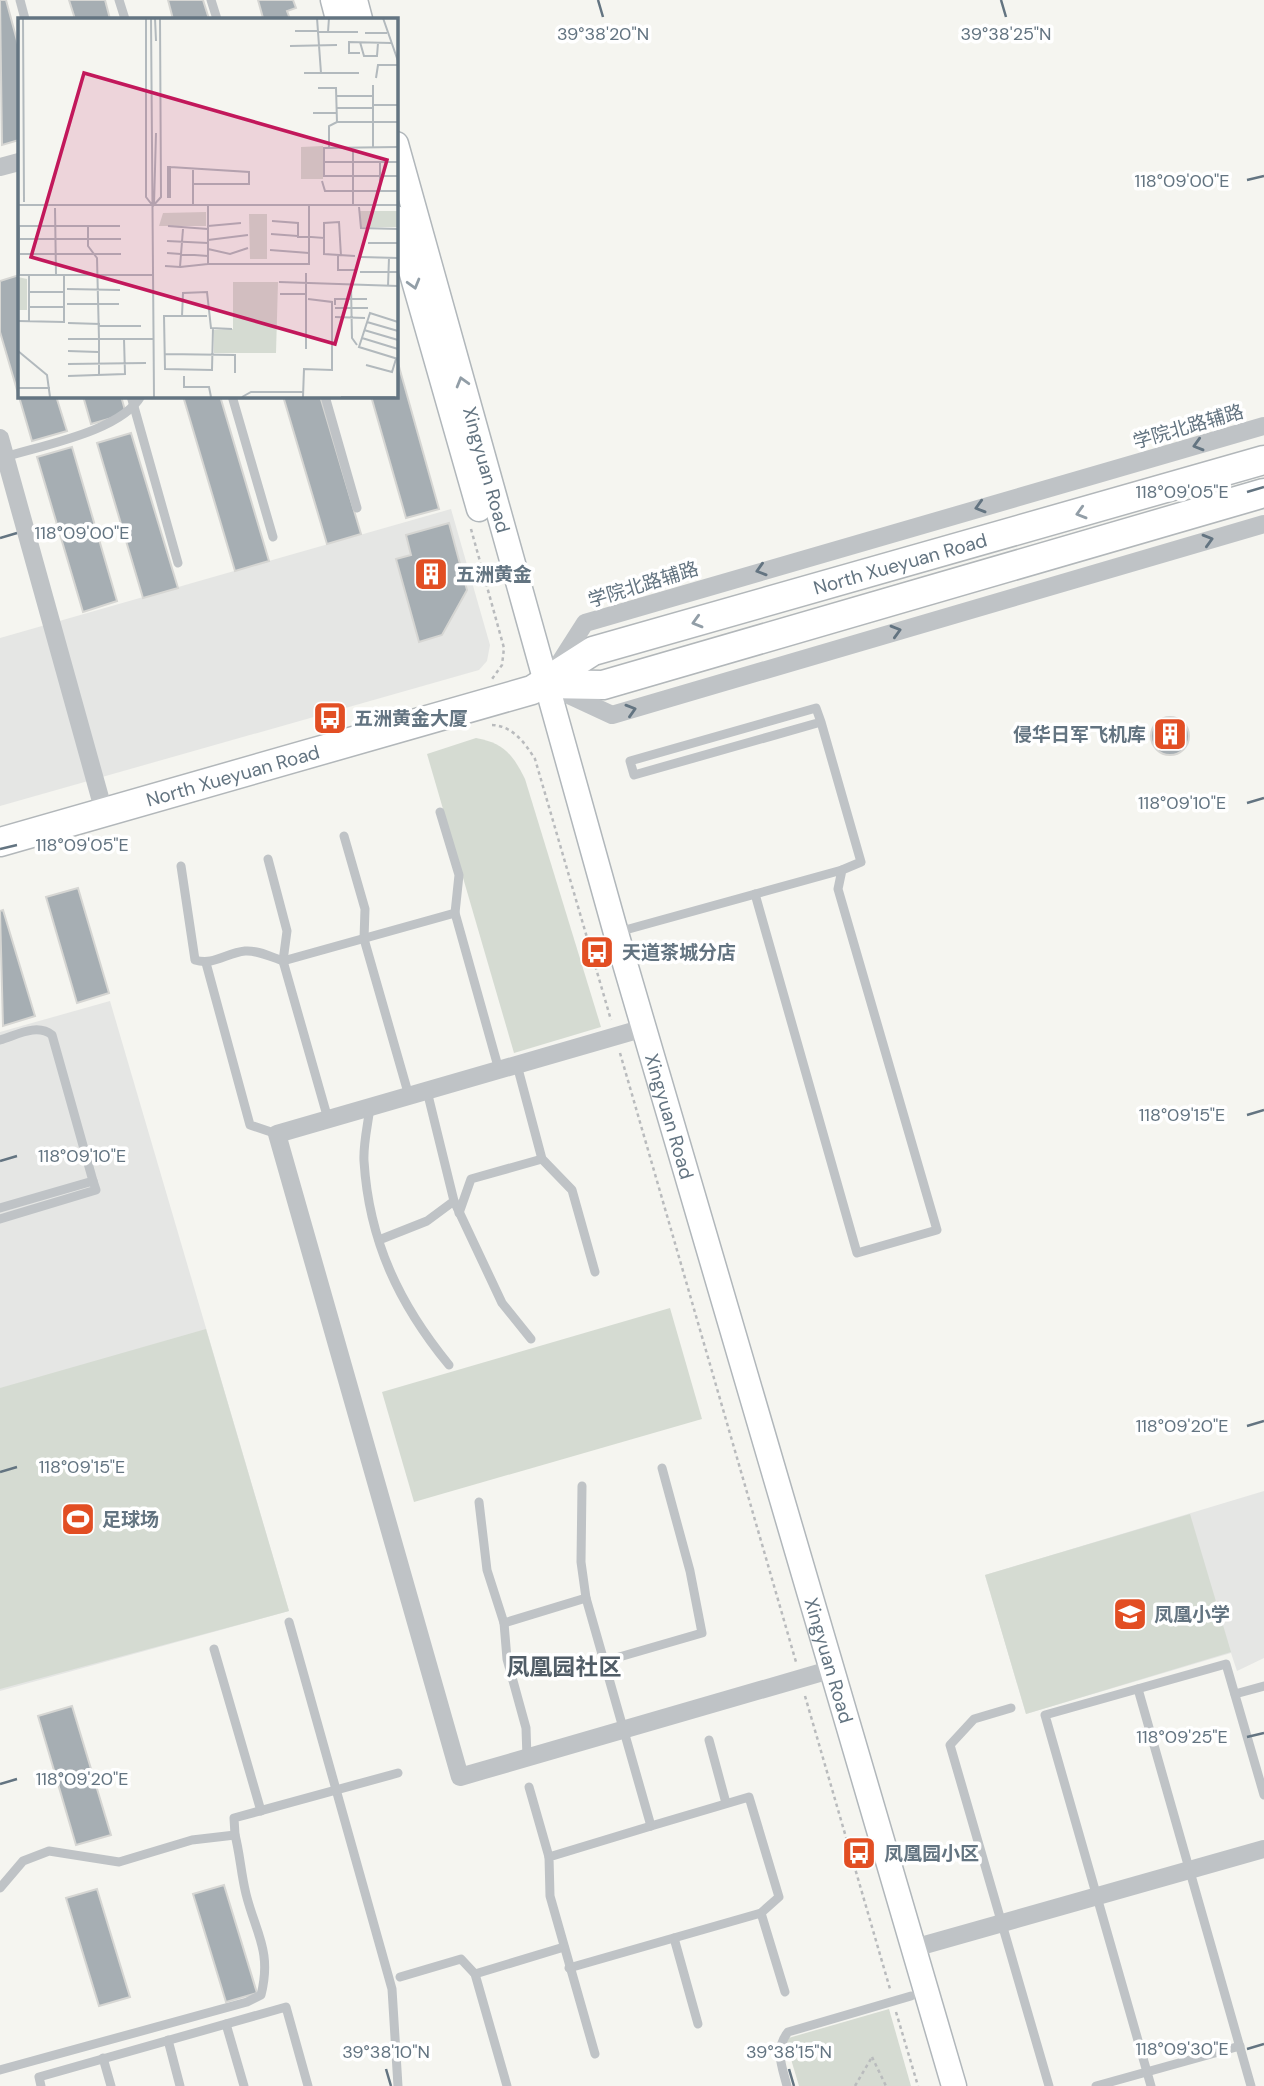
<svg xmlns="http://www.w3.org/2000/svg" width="1264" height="2086" font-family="'DM Sans','Noto Sans SC',sans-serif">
<rect width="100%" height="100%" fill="#f5f5f0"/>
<g fill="#e5e6e4">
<polygon points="451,509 490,645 487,661 479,670 0,806 0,638"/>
<polygon points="110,1001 289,1611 0,1691 0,1032"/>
<polygon points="1264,1491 1264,1658 1237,1671 1231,1653 1026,1714 985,1575"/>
</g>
<g fill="#d5dbd2">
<path d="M476,738C504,743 513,755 525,779L601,1027L514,1053L427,754Z"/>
<polygon points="670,1308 702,1419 414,1502 382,1392"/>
<polygon points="206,1329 289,1611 0,1689 0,1388"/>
<polygon points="1190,1514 1231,1652 1026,1714 985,1575"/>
<polygon points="889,2009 911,2086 799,2086 785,2039"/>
</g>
<g fill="#a6aeb3" stroke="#d6d6d3" stroke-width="2">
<polygon points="0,0 6,0 19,48 19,140 2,145"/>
<polygon points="69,0 105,0 110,19 75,19"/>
<polygon points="168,0 203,0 209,19 173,19"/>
<polygon points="258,0 293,0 296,8 287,11 290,19 257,19 263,18"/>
<polygon points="19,275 19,396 56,396 67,431 32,441 0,332 0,281"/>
<polygon points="396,356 439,509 406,518 371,396 396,396"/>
<polygon points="83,396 121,396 126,414 91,424"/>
<polygon points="183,396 220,396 269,561 235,571"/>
<polygon points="283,396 320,396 361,534 327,544"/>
<polygon points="131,433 178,588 143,598 97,443"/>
<polygon points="72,447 117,601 83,612 37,457"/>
<polygon points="449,523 467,590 442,635 419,642 396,559 411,555 406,535"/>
<circle cx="1170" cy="736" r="19"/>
<polygon points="78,888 109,993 77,1003 46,897"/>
<polygon points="3,910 35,1016 3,1026 0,911"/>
<polygon points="72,1706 111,1835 76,1845 38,1716"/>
<polygon points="224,1885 257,1993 226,2002 193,1894"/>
<polygon points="97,1889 130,1997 99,2006 66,1898"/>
</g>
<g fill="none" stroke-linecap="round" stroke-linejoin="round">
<g stroke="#b1b7bb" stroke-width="27">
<g id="secondary">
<polyline points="333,0 338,19"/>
<polyline points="355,0 360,19"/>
<path id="s1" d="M396,144L616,933L954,2086"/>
<polyline points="396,218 479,509"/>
</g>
</g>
<g stroke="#b2b7ba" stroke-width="31">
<g id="primary">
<polyline points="546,684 603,685 1264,493"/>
<path id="s2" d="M0,842L532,690L593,651L1264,460"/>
</g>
</g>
<g stroke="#b9bbbd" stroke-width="2.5" stroke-dasharray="3.5 3.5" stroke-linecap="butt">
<polyline points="471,529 504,648 502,665 492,679"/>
<path d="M492,725C513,726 525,743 535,759L611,1020"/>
<polyline points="620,1053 796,1662"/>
<polyline points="805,1696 890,1989"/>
<polyline points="896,2012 918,2086"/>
<polyline points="872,2057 886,2086"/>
<polyline points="855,2086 872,2057"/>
</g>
<g stroke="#bfc3c6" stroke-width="9">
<polyline points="20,0 25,19"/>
<polyline points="119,0 125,19"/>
<polyline points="211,0 217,19"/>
<polyline points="131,396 178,563"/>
<polyline points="232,396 273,537"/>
<polyline points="325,396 357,508"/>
<path d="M5,457C43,445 121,431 141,396"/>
<polyline points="440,812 459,875 455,913 499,1070"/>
<polyline points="344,836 365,909 364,939 409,1096"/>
<polyline points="268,859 287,931 283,961 328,1119"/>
<path d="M181,866L195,960C213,966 226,953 245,951C258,950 271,957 283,961L455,913"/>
<polyline points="755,894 857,1253 937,1230 838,889 842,870 861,862 821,722 816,708 630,761 634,775 821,722"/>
<polyline points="618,932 842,870"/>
<polyline points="206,963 250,1125 277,1134"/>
<path d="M0,1040C17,1035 37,1023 52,1035L93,1181L0,1208"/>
<polyline points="517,1065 542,1159 572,1190 595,1272"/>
<polyline points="427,1091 454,1201 502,1303 531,1339"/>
<path d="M370,1107C368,1124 363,1144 364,1161C369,1241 399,1304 449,1365"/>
<polyline points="459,1213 471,1179 542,1159"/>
<polyline points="0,1219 96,1190 93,1181"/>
<polyline points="379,1240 427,1221 454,1201"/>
<polyline points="479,1502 487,1570 504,1623 507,1659 526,1728 527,1758"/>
<polyline points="289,1622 392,1989 398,2086"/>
<polyline points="504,1623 586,1598"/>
<polyline points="214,1649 261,1811"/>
<polyline points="602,1662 702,1633 690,1571 662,1468"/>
<polyline points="1138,1689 1251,2086"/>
<polyline points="1235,1694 1264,1686"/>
<polyline points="1011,1708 974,1719 950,1745 1049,2086"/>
<polyline points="709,1740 726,1803"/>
<polyline points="529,1787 549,1857"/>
<polyline points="0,1888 23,1861 49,1851 119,1862 192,1840 235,1835 234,1818 398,1773"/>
<polyline points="761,1913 785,1992"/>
<polyline points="674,1938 698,2024"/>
<polyline points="569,1968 761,1913 779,1897 749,1797 651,1826 586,1598 581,1562 582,1486"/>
<polyline points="400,1977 461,1959 475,1974"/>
<polyline points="226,2024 244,2086"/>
<polyline points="168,2040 180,2086"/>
<polyline points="595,2054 550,1896 549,1857 651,1826"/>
<polyline points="103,2058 111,2086"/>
<path d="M0,2070L247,2002L261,1995C272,1951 256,1934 246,1894C241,1874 240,1854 235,1835"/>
<polyline points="41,2086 39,2077 286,2007 308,2086"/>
<polyline points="507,2086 475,1974 564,1947"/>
<path d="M787,2086C782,2066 774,2050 788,2032L911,1996"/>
<polyline points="1096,2086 1240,2046"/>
<polyline points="1151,2086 1045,1715 1226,1664 1264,1795"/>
</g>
<g stroke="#bfc3c6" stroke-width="18">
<polyline points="0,167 19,162"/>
<polyline points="0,438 104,812"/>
<polyline points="555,670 585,623 1264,426"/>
<polyline points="556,689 612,715 1264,524"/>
<polyline points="644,1028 277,1134 460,1777 833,1669"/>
<polyline points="914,1948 1264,1849"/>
</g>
<use href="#secondary" stroke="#fff" stroke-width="24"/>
<use href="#primary" stroke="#fff" stroke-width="28"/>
</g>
<defs><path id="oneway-chevron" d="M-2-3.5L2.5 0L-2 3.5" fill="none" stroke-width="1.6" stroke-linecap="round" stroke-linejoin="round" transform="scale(1.75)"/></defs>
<g stroke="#929ea7">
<use href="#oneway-chevron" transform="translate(414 284) rotate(74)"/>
<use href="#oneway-chevron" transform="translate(462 382) rotate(-106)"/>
<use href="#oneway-chevron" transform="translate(1081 513) rotate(164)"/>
<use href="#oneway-chevron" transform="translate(697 622) rotate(164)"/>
</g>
<g stroke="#637481">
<use href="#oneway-chevron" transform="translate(1198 445) rotate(164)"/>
<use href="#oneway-chevron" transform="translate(980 507) rotate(164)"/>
<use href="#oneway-chevron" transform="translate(1208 540) rotate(-16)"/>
<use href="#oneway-chevron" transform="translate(761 570) rotate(163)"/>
<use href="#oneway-chevron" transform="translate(896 631) rotate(-16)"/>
<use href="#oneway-chevron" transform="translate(631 710) rotate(-17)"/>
</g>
<path fill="none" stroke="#637481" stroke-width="2.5" d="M598,0L603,17M1001,0L1006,17M1247,180L1264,176M1247,492L1264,487M0,538L17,533M1247,803L1264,798M0,849L17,845M1247,1115L1264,1110M0,1161L17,1156M1247,1426L1264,1421M0,1472L17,1467M1247,1737L1264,1733M0,1784L17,1779M1247,2049L1264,2044M386,2069L391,2086M789,2069L794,2086"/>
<defs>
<g id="building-square" transform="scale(1.75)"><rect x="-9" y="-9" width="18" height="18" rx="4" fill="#e24e23" stroke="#fff"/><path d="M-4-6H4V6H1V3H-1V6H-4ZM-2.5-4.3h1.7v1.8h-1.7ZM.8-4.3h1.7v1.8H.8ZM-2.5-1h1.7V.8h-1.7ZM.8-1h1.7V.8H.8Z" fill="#fff"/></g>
<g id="bus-square" transform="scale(1.75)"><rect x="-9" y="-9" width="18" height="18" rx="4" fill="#e24e23" stroke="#fff"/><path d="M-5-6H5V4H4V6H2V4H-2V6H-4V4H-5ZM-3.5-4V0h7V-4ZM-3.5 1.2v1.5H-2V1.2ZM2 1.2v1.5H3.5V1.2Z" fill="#fff"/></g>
<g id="stadium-square" transform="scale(1.75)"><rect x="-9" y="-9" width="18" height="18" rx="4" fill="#e24e23" stroke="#fff"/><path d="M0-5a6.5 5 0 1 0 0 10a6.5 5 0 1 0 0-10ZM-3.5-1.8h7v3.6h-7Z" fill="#fff"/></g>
<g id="school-square" transform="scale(1.75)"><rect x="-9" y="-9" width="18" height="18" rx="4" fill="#e24e23" stroke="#fff"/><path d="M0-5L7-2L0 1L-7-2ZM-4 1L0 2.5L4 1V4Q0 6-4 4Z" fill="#fff"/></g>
</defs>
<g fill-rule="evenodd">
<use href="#building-square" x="431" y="574"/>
<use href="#bus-square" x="330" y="718"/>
<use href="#building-square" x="1170" y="734"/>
<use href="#bus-square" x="597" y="952"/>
<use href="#stadium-square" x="78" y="1519"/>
<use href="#school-square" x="1130" y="1614"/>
<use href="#bus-square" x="859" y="1853"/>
</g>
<g text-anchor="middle" stroke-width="7" stroke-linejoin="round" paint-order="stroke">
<g font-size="19" fill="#637481" stroke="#fff">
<text transform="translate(1188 426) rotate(-16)" y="7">学院北路辅路</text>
<text dy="7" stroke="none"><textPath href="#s1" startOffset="338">Xingyuan Road</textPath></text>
<text dy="7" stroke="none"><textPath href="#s2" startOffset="945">North Xueyuan Road</textPath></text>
<text transform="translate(643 584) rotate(-17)" y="7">学院北路辅路</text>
<text dy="7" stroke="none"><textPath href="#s2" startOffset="242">North Xueyuan Road</textPath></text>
<text dy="7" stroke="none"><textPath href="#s1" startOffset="1010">Xingyuan Road</textPath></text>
<text dy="7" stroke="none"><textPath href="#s1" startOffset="1577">Xingyuan Road</textPath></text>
</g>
<g font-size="19" font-weight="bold" fill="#637481" stroke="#fff" text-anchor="start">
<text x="456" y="581">五洲黄金</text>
<text x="354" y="725">五洲黄金大厦</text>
<text x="1146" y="741" text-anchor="end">侵华日军飞机库</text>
<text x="622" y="959">天道茶城分店</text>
<text x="102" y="1526">足球场</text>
<text x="1154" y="1621">凤凰小学</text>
<text x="884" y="1860">凤凰园小区</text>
</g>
<g font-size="23" font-weight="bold" fill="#515d67" stroke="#fff">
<text x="564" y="1675">凤凰园社区</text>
</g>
</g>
<g transform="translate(18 18)">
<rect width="380" height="380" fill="#f5f5f0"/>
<path d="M305,128V161H283V129ZM342,193H380V209H342ZM188,194V208H141L145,195ZM231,196H249V241H232ZM0,259L9,261V292H0ZM215,264H260L258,335H196V312L215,311Z" fill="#d5dbd2"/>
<path fill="none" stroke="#b2b9bd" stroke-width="2" d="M5,0L6,184M128,0V179L135,188L143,179L142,0M133,0L136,379M137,0L138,23M299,0L303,55M365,0L380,43M277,13H299M299,14H310L311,0M310,14H340M347,15H369M342,24L346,38H359L360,25M272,28L319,27M342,35H331V24L373,25M286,55H341M358,60L360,47H380M300,70H318L319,104H380M318,78H355M355,87H380M319,90H355M295,95H319M311,129V108L319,104M355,129V67M380,129L306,130V158H380M306,144H380M150,149H152V179H150ZM152,149L231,154V166H175M304,163L307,173H380M362,173V144M0,187H380M136,187L138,115M175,187V152M335,187V130M190,188V246H291V188M341,189L343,210L380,211M254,203L280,205V220M0,208H102M1,208V257M70,208V228L79,240L81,321H135M150,208L190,211M190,208L223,205M253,216L306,220V205L321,204L323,238M306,220V236L337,238M0,221H103M190,222L230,217M149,223L190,225M350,225H380M190,231L212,236L230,230M252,232L291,235M149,235L190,238M0,236H103M320,238V252H338M343,239L380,240M147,248L162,249L165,211M162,249L190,246M342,254H380M288,255V331M0,257H38L37,190M38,257H135M261,264L380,268M333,268L334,320L339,327M370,268L371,240M49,271L102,272M11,274H46M262,276H287M49,286H101M317,287V281H349M11,289H46M317,290H350M164,298L165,275L189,274L193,310L214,311M189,298H146L147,351L194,352L195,310M317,299L347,300M0,303L46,304V257M11,303V257M349,304L380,313M380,304L352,295L341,329L380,341M50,305L82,306M81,308H123M346,312L380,322M344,320L380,331M50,321H81V358M0,333L29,357L32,379M50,333L80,334M146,336L217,337V355M50,346L128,345M348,347L374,354L378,341M50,358L107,356L106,321M166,358V369H191L193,379M0,370H32M224,379L233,374H285M285,379L286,351L314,352V284L290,281M323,379H377"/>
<path fill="#c2185b" fill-opacity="0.15" stroke="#c2185b" stroke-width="3.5" d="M66,55L369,142L317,326L13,239Z"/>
<rect width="380" height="380" fill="none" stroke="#637481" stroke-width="3.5"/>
</g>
<g font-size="18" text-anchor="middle" fill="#637481" stroke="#fff" stroke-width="7" stroke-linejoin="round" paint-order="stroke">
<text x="603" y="40">39°38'20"N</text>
<text x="1006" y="40">39°38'25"N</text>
<text x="1182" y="187">118°09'00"E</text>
<text x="1182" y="498">118°09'05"E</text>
<text x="82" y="539">118°09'00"E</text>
<text x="1182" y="809">118°09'10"E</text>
<text x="82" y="851">118°09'05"E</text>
<text x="1182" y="1121">118°09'15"E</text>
<text x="82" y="1162">118°09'10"E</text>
<text x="1182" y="1432">118°09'20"E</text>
<text x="82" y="1473">118°09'15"E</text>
<text x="1182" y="1743">118°09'25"E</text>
<text x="82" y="1785">118°09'20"E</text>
<text x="1182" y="2055">118°09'30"E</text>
<text x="386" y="2058">39°38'10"N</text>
<text x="789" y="2058">39°38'15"N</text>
</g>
</svg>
